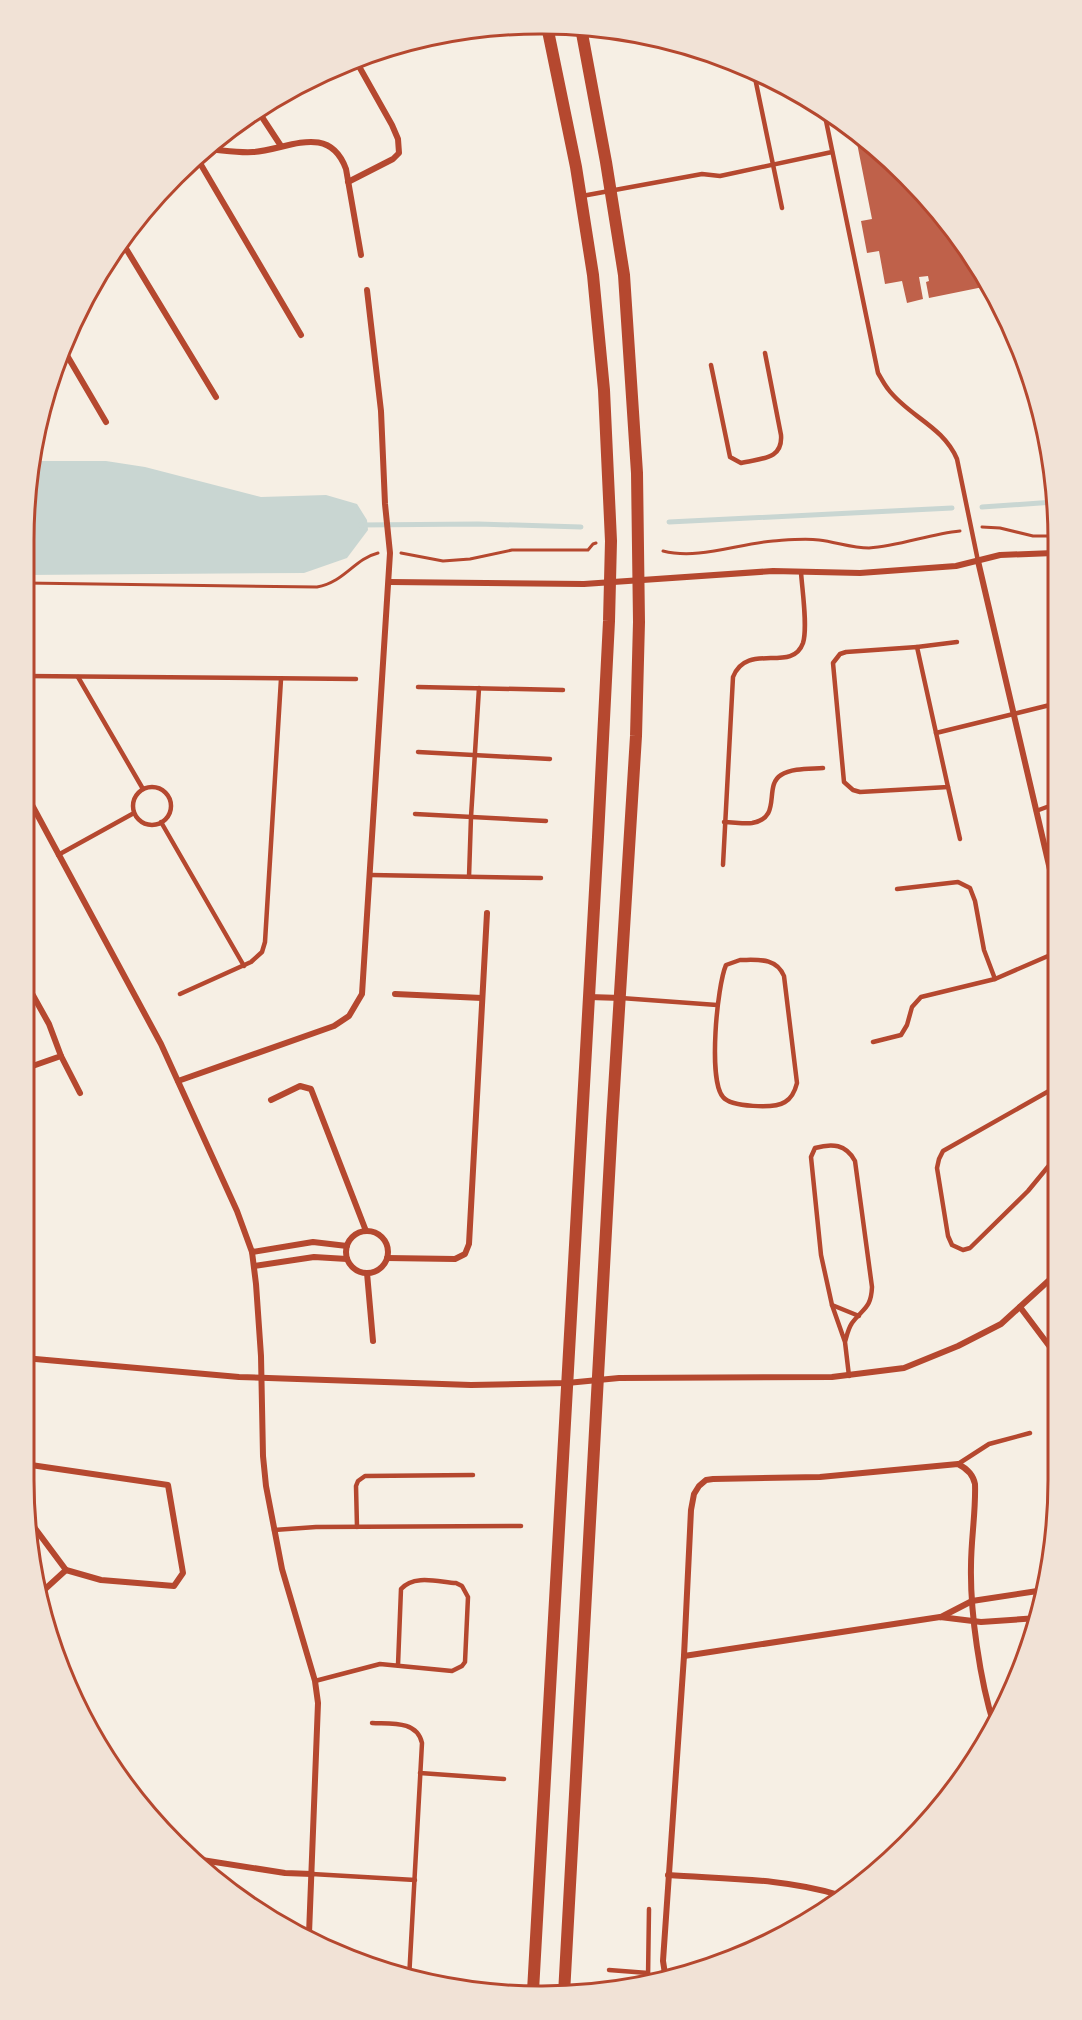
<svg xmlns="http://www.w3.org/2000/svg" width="1082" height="2020" font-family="'Golos Text',sans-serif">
<rect width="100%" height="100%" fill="#f6efe4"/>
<polygon fill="#c9d6d2" points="33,461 106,461 145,467 261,497 326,495 357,504 367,520 368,530 347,558 304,573 25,575 25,508"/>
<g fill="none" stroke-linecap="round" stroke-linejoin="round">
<g stroke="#c9d6d2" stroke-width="5">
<polyline points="982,507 1054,502"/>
<polyline points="669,522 952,508"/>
<polyline points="360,525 478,524 581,527"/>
</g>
</g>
<polygon fill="#bf614a" points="855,133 882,153 971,253 988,286 929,298 926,282 929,281 928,276 919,277 923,299 907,303 902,281 885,284 879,251 867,253 861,221 872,219"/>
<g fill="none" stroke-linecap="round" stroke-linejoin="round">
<g stroke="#b5482f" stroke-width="3">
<polyline points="982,527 1000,528 1033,536 1054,536"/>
<path d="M663,551C698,560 737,544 773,541C788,540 804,538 819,540C836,542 852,548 869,548C900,546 929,534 960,531"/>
<polyline points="401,553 443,561 470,559 512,550 588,550 593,544 596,543"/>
<path d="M25,583L317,587C345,582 354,559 378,553"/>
</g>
<g stroke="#b5482f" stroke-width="4.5">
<polyline points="754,73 782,208"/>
<path d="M824,111L878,373C881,378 884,384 888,389C908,416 943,426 957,459L978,561"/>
<polyline points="582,196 702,174 720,176 832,152"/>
<path d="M711,365L730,457L741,463C761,458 783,460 781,435L765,353"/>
<polygon points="917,647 948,787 860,792 853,790 844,782 833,663 840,654 846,652"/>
<polyline points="917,647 957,642"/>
<polyline points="25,676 356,679"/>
<polyline points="78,677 143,789"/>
<polyline points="418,687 563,690"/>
<polyline points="936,733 1054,704"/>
<polyline points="418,752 550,759"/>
<polyline points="948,787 960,839"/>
<circle cx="152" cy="806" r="19"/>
<polyline points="1036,811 1055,804"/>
<polyline points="415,814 546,821"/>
<polyline points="161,822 244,966"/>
<path d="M724,822C733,822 744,824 752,823C783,818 763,786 781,775C792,768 810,769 823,768"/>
<polyline points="58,855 134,813"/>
<path d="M723,865L733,677C747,641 792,674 803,643C808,627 802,589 801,572"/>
<polyline points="371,875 541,878"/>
<polyline points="469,877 471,817 479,688"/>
<polyline points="897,889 958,882 970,888 975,901 984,950 995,979"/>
<path d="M740,960C758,960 776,957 784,976L797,1083C795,1091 792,1098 785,1102C774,1109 731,1107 723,1097C708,1080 717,986 726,965Z"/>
<polyline points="180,994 251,962 262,952 265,942 281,679"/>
<polyline points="621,998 717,1005"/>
<polyline points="873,1042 901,1035 907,1025 912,1007 921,997 995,979 1055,953"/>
<polyline points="1056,1087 943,1151 939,1159 937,1168 948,1236 952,1245 963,1250 970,1248 1028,1191 1056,1157"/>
<polyline points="832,1305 859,1316"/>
<path d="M845,1342C847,1335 848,1329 852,1323C863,1308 871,1309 872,1287L855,1161C846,1144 832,1143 815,1148L811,1157L821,1255L832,1305L845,1342L849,1376"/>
<polyline points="958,1464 989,1444 1030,1433"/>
<polyline points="357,1527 356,1486 358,1481 365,1476 473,1475"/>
<polyline points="274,1530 316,1527 521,1526"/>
<path d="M315,1681L380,1664L452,1671L462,1666L465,1662L468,1597L462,1586L456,1583C439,1582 414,1574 401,1589L398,1665"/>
<path d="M372,1723C390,1724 417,1720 422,1743L409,1979"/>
<polyline points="420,1773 504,1779"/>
<polyline points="312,1874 415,1880"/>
<polyline points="609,1970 648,1973"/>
<polyline points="648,1978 649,1909"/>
</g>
<g stroke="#b5482f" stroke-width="6">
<polyline points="258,111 281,146"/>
<path d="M207,149C222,150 238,153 253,152C287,150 329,122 346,169L361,255"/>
<polyline points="197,158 301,335"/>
<polyline points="348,182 393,159 399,153 398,139 392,125 356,61"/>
<polyline points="122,242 216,397"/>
<polyline points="65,352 106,422"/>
<polyline points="978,561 1055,891"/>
<polyline points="390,582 584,584 773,571 860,573 956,566 1000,555 1054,553"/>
<polyline points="25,792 161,1044 237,1211 252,1252 256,1284 261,1356 263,1456 266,1486 282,1569 315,1681 318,1703 309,1934"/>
<polyline points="395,994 482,998"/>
<polyline points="589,997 621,998"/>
<polyline points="61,1056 80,1093"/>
<polyline points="24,1069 61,1056 49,1024 25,981"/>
<polyline points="178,1081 334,1026 349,1016 362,994 390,553 385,504 381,411 367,290"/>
<polyline points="271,1100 300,1086 311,1089 366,1231"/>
<circle cx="367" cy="1252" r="21"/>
<polyline points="252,1252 313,1242 347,1246"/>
<polyline points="387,1258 455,1259 465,1254 469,1244 487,913"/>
<polyline points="254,1266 314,1257 347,1259"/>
<polyline points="367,1273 373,1341"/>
<polyline points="1020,1307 1056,1355"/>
<polyline points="24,1358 239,1377 471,1385 567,1383 619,1378 832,1377 904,1368 958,1346 1001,1324 1056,1274"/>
<polyline points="24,1464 168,1485 183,1573 174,1586 101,1580 66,1570 31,1523"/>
<polyline points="43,1591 66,1570"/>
<polyline points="941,1617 972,1601 1044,1590"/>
<polyline points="684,1656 940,1617 981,1622 1038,1618"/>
<polyline points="202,1860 285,1873 312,1874"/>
<path d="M668,1875C725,1879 784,1878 839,1895"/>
<path d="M665,1974L663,1961L684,1656L691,1510L694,1494L699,1486L706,1480L713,1479L820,1477L958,1464C966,1468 973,1474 975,1484C976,1511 971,1539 971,1566C970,1612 980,1681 994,1725"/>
</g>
<g stroke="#b5482f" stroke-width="12">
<polyline points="533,1991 598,837 609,621 611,541 604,390 593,275 576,167 547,26"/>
<polyline points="564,1994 612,1122 636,736 639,622 637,473 624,275 606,162 581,28"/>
</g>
</g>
<path d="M0 0H1082V2020H0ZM540 34H542A506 506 0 0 1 1048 540V1480A506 506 0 0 1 542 1986H540A506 506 0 0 1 34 1480V540A506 506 0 0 1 540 34Z" fill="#f1e2d6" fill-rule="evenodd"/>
<path fill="none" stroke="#b5482f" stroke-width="3" d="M540 34H542A506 506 0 0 1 1048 540V1480A506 506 0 0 1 542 1986H540A506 506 0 0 1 34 1480V540A506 506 0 0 1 540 34Z"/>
</svg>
